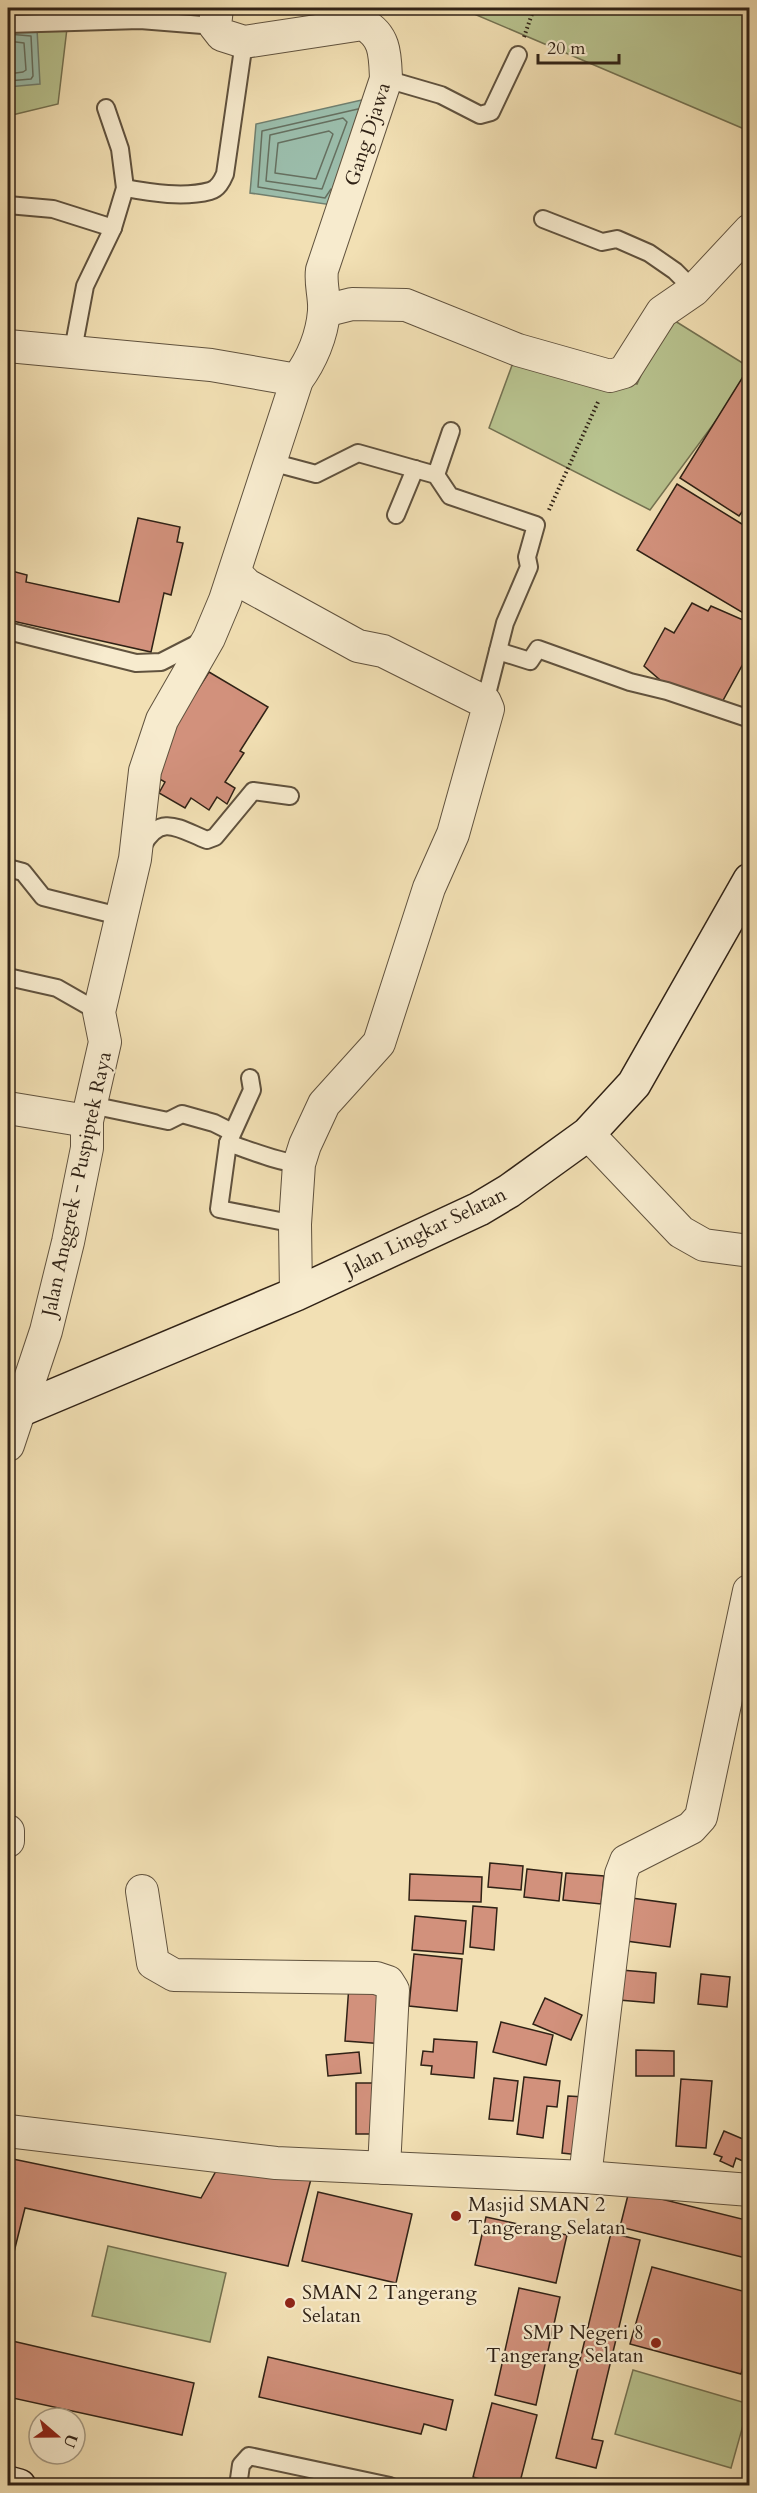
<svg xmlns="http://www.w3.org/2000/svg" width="757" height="2493" font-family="Cardo,serif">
<rect width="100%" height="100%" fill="#f2e0b4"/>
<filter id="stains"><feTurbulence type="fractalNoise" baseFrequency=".00333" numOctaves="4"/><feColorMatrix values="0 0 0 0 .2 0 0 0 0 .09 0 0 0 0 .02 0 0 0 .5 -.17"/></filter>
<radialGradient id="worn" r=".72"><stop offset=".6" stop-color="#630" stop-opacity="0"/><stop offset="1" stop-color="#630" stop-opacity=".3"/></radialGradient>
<g fill="#b8c38f" stroke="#747252" stroke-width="1.5">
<polygon points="8,8 189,8 68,20 58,104 8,116"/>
<polygon points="460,8 749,8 749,131"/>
<polygon points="667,316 749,367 749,376 650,510 489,428 518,349 637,384"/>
<polygon points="108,2246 226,2273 210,2342 92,2316"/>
<polygon points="633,2370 749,2404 731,2468 615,2434"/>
</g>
<g fill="#9bbdab" stroke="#707f6f" stroke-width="1.5">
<polygon points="8,28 37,29 40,84 8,87"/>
<polygon points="366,99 332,205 250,193 256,124"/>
</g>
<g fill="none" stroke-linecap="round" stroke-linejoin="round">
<g stroke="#667060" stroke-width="1.5">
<polyline points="8,34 31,36 33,76 31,79 8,81"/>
<polyline points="8,41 24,43 26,70 23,72 8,74"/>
<polygon points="343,118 347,122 322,189 266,181 270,135"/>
<polygon points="329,131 333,134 316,179 275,173 278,143"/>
<polyline points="331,189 325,198 258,187 262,131 358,109"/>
</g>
</g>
<g fill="#d2917c" stroke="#302216" stroke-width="1.5">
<polygon points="744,375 750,379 750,501 739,516 680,478"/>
<polygon points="677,484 750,529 750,617 637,550"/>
<polygon points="138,518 180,527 177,542 183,543 171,595 164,593 151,652 8,620 8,570 27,575 26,582 119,602"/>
<polygon points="692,603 708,611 711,606 750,623 750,651 721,704 666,685 644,666 665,628 674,633"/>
<polygon points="209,672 268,707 240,751 244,753 225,782 235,788 227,804 217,797 209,810 191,798 185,808 159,793 165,782 146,771"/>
<polygon points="490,1863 523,1866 521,1890 488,1887"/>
<polygon points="527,1869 562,1873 559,1901 524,1897"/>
<polygon points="566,1873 604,1876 601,1904 563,1900"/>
<polygon points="410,1874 482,1877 481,1902 409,1900"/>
<polygon points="624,1897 676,1904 670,1947 619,1940"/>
<polygon points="473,1906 497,1908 494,1950 470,1947"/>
<polygon points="415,1916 466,1921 463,1954 412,1950"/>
<polygon points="414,1954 462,1959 457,2011 409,2006"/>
<polygon points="621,1970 656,1973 654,2003 619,2000"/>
<polygon points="701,1974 730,1977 727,2007 698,2004"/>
<polygon points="349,1985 389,1988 385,2044 345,2041"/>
<polygon points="545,1998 582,2015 571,2040 533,2024"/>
<polygon points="501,2022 553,2035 546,2065 493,2052"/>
<polygon points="434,2039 477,2042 474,2078 431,2074 432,2066 421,2065 423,2051 433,2052"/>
<polygon points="636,2050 674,2051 674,2076 636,2076"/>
<polygon points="359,2052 361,2073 328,2076 326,2055"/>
<polygon points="524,2077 560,2081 557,2107 547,2106 543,2138 517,2134"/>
<polygon points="494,2078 518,2081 513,2121 489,2119"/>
<polygon points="681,2079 712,2081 706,2148 676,2146"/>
<polygon points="356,2083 376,2083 375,2134 356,2134"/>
<polygon points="568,2096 585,2097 579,2155 562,2153"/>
<polygon points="724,2131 750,2142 750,2164 736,2158 733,2167 720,2161 722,2157 714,2154"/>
<polygon points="8,2158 201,2198 221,2162 311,2179 288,2266 25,2208 8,2276"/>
<polygon points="629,2191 750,2221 750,2259 620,2227"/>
<polygon points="318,2192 412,2214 396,2283 302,2261"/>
<polygon points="486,2217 567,2235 556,2283 475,2265"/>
<polygon points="611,2233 640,2240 592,2439 603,2441 596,2468 556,2458"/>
<polygon points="652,2267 750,2293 750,2343 741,2374 630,2344"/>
<polygon points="519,2288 560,2297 536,2405 495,2395"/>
<polygon points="8,2340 194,2383 182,2435 8,2397"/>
<polygon points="268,2357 453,2400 446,2430 424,2424 421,2434 259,2397"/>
<polygon points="492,2403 537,2415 519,2486 504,2486 473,2477"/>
</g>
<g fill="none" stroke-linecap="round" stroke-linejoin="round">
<g stroke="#60523e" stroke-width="20">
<g id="lane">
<polyline points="8,24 140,20 215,26"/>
<polyline points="386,79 441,95 480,115 491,112 518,55"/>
<path d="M125,188C152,193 184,198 210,191C218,189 222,181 225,174L244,42"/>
<polyline points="8,205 53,209 113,228"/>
<polyline points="543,219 602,242 617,239 649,253 675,271 694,290"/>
<polyline points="73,350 85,286 113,228 125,188 120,149 106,108"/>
<polyline points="271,462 316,474 358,453 436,475 450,496 536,525 527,557 529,567 505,623 485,702"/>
<polyline points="436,475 451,431"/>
<polyline points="396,515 415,469"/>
<polyline points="8,631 136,663 161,662 204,640"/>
<polyline points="498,651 530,661 538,649 630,682 667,691 750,719"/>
<path d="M143,845C161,813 179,829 207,840L215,837L253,791L290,796"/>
<polyline points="8,868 23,872 43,897 123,917"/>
<polyline points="8,977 57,988 99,1012"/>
<polyline points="250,1078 252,1090 228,1143 219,1209 295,1224"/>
<polyline points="91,1105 168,1121 182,1114 214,1123 232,1132"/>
<path d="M228,1143C252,1151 275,1161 299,1164"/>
<polyline points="238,2486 241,2465 249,2456 390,2486"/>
</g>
</g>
<g stroke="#60523e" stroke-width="34">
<g id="street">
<polyline points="324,311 352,304 406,305 518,350 610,376 624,372 662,312 694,290 750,230"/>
<polyline points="8,346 211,365 297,380"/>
<polyline points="235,573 247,585 358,646 383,651 485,702 488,709 453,834 429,888 379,1043 324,1104 305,1145 299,1164 295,1224 296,1294"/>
<polyline points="8,1108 87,1121"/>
<polyline points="588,1134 681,1232 704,1245 750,1251"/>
<path d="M8,1445L46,1331L68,1242L87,1148V1121L105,1042L99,1012L135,859L145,771L162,720L209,638L225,600L297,380C311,361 322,336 324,311C325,297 320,284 322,270L386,79C385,56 386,36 363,24L244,42L222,35L215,26L217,8"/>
<polyline points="8,1831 8,1841"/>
<polyline points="142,1891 153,1963 174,1975 376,1978 388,1982 393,1990 384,2168"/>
<polyline points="8,2131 276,2163 585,2177 750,2190"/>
<polyline points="585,2177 621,1874 626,1861 691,1828 701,1817 749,1591"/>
</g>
</g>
<g stroke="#302216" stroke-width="36">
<g id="secondary">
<polyline points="8,1415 296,1294 479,1209 509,1191 588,1134 634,1084 750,880"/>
<polyline points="8,2483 19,2486"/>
</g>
</g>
<g stroke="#302216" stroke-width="4" stroke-dasharray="1.5 3" stroke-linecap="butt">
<polyline points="524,37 534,8"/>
<polyline points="549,510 598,402"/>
</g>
<use href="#lane" stroke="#f7ebce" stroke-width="16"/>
<use href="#street" stroke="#f7ebce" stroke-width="32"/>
<use href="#secondary" stroke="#f7ebce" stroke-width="33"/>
</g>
<g fill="#8f2418" stroke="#f7ebce" stroke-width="2">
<circle cx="456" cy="2216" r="6"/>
<circle cx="290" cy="2303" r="6"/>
<circle cx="656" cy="2343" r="6"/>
</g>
<g text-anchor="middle" stroke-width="4.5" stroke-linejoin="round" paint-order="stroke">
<g font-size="20" fill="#302216" stroke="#f7ebce">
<text transform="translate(367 134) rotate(-72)" y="7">Gang Djawa</text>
<text transform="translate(76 1184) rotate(-78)" y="7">Jalan Anggrek - Puspiptek Raya</text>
<text transform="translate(425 1231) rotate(-26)" y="7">Jalan Lingkar Selatan</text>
</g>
<g font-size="20" fill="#302216" stroke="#f7ebce" text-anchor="start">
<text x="468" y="2211">Masjid SMAN 2<tspan x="468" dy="23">Tangerang Selatan</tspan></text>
<text x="302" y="2299">SMAN 2 Tangerang<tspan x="302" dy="23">Selatan</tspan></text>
<text x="644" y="2339" text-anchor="end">SMP Negeri 8<tspan x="644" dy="23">Tangerang Selatan</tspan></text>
</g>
</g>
<rect width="757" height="2493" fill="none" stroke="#f2e0b4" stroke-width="30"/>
<rect x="9" y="9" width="739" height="2475" fill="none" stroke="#302216" stroke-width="3"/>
<rect x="15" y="15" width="727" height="2463" fill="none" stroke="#302216" stroke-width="1.5"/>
<g transform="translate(57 2436) rotate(110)"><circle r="28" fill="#f7ebce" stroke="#a79b84" stroke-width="1.5"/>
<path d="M0-4.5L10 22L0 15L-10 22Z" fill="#8f2418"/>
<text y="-9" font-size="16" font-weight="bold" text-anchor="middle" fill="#302216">U</text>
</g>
<path d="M538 54v9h81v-9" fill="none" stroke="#302216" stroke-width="3"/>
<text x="547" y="54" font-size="18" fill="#302216" stroke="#f7ebce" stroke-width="4.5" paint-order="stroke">20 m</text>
<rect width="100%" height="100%" filter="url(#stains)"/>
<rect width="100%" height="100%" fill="url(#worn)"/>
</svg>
